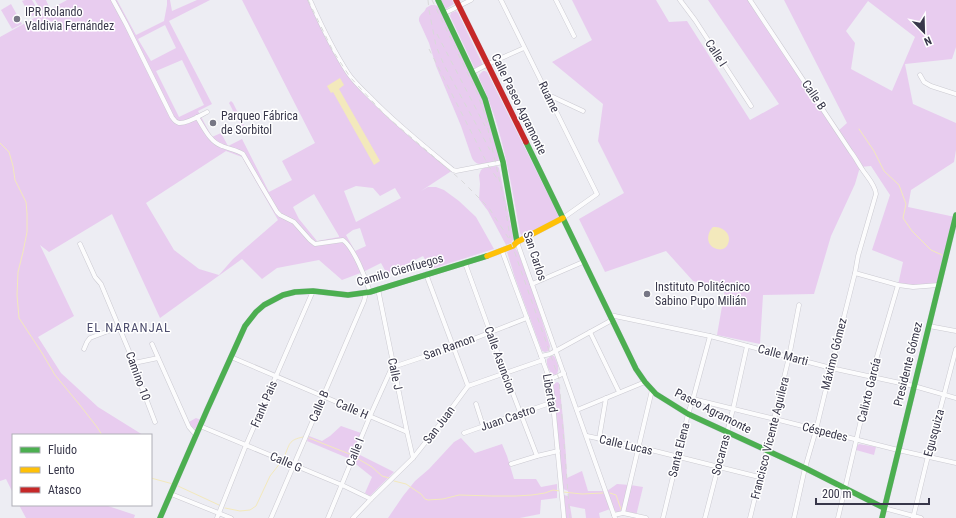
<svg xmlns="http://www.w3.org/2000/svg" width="956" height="518" font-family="'Roboto Condensed',sans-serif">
<rect width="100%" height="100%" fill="#ededf3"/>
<g fill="#e8ccef" fill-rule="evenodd">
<polygon points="25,0 32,0 39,12 31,17 22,1"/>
<polygon points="35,0 46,0 49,7 41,11"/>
<path d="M67,0H117L136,35L164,21L167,5V0H170L172,11L197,0H210L169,21L212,104L198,111L212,137L221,133L228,146L242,139L269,192L292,180L282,161L315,143L242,0H310L350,77L386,115L453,170L421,191L428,187H436L444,190L459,201L476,217L494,249L431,269L423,256L387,274L381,263L363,272L342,280L319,260L277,268L262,279L242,259L160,318L112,214L49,252L40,245L74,316L38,337L61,373L98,407L143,435H13V493L6,479L0,481V37ZM165,25L176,48L151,61L138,39ZM182,60L204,105L179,117L156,71ZM226,151L242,157L278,220L233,259L219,275L199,269L174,250L146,203ZM356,186L373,188L380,196L395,188L401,198L356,222L344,191ZM314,194L339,236V237L317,241L299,219L293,207ZM360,228L366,246L355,251L346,235L353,230Z"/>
<polygon points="441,0 452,0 454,4 446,9"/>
<path d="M572,0H656L669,22L687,21L750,120L779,104L708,0H750L838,131L847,123L784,0H956V47L952,59L905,64L913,104L956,123V150L954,162L911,190L908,207L955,217L939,287L898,285L903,262L872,250L890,195L871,166L860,167L855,184L831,236L814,294L763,295L760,344L717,335L725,289L693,281L666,251L605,272L579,219L624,193L598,141L603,104L552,62L592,40ZM868,1L915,37L892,91L851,69L855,43L846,31Z"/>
<polygon points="11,4 22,24 12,29 1,10"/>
<path d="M431,5H435L439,7L481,96L499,158L498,162C488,164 477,168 472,158L461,126L436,66L429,43L419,21C418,14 425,13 426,8Z"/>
<polygon points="456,11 458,13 482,63 482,65 475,68 474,67 450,16 451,13"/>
<path d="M483,71H485L487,72L558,214L559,217L557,218L524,236H522L520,233C511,183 502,124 479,78V75Z"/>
<polygon points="231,101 233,103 244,125 243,127 241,126 229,103"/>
<polygon points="497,166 499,168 513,236 513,240 511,243 506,245 488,211 479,199 480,184 479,175 481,170 484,168"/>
<polygon points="515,248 518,252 535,298 550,346 549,351 545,352 542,351 515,278 507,252"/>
<path d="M551,356H554C557,362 561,369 556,375L552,374C549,370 546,365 547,359Z"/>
<path d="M557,382L559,383C563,415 566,447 567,478L582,471L588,491H603L612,505L607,491L617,484L630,485L643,487L636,516L616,512L613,508L599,513L600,518H586L585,509L570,506L572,518H566L564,495L568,496L569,500L568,491L563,489L553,386L554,384Z"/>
<polygon points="196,418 201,420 197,428 195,429 191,426 189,422"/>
<polygon points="341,426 361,433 350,459 307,441 309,436 322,441 330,436"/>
<polygon points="461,438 475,453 502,444 507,456 514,479 536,479 541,487 557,484 557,498 541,500 540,514 520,518 388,518 403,496 415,481 429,469 454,442"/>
<polygon points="859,444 876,447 874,455 856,450 857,446"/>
<polygon points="356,453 394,472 370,496 365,493 372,477 352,461"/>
<polygon points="19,505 105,505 135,515 134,518 26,518"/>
</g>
<g fill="#f3e9bc">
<polygon points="340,78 344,85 339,89 380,161 374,165 333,92 331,93 327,86"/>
<path d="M713,227C719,227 723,228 727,233C732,240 727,252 717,249C706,246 706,234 713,227Z"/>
</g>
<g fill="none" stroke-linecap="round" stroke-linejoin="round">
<g stroke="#f3e9bc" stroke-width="1">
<polyline points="859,129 874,151 884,171 899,185 906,204 903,218 912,231 931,250 942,255"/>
<polyline points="0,143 9,152 13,166 15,180 26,202 27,213 27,232 23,252 18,272 17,295 19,318 42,353 55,375 79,404 97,427 102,435"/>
<polyline points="309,438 352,455"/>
<path d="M284,457C290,444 288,440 303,437"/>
<polyline points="355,457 372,467 382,476 389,478"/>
<polyline points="151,478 173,484"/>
<polyline points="394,481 406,484 421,494 425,499 428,500 443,499 459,495 492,496 516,496 532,495 545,493 553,490 560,491"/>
<polyline points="178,486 219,505"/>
<polyline points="563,492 582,494 603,493"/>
<polyline points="610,493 616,495 622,512"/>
<polyline points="225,508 240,511 250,510 256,506 270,476 281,462"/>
</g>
<g stroke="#cbcad1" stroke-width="5">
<g id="street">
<path d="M113,0L126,24L172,117C174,120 175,122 179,123C187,124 201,115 207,112"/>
<path d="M310,0C321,25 333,50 348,73C354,82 363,90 371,98C396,124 425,147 453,170L456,171L503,162"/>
<polyline points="501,0 597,194 563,218"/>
<polyline points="556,0 574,36"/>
<polyline points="680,0 695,20 751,106"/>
<path d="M750,0L851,152C855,157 858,163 862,169C867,177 875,184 876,194L858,256L855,273L831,368L816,430L805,468L794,518"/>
<polyline points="445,13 471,0"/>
<polyline points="473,72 488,64 524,48"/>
<polyline points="920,75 924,82 931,86 956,94"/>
<polyline points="549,98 553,97 583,111"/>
<path d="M197,117C204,128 210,142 222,146C229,149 237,150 243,154L261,185L277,212L280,215L294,222L310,240L315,244L343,240C354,248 366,279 370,292"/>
<polyline points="517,242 615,518"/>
<polyline points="80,244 95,277 101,284 134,363 139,380 155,422"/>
<polyline points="502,251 551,383 564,518"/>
<polyline points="465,263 505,373 537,456"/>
<polyline points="855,273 898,285 913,287 939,285"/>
<polyline points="426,274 468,386"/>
<polyline points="532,284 583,262"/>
<polyline points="378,289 407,432 413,458"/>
<polyline points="610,315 710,336 831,368 914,386 956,398"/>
<polyline points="929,326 956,331"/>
<polyline points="590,332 619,392"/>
<polyline points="152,344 189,427 196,435"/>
<polyline points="84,349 87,342 90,338 119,327"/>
<polyline points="541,356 550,354 612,320"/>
<polyline points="231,357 407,432"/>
<polyline points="134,363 158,358"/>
<polyline points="393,367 453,347 527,318"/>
<polyline points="550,379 558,376 564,373"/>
<polyline points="693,399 775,419 898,450 956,463"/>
<polyline points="476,404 483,426"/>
<polyline points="577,410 645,382"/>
<polyline points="200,426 342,485 371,499"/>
<polyline points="464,433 553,402"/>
<polyline points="587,436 639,447 759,477"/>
<polyline points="599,439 606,398"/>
<polyline points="511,464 537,456 558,451"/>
<polyline points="171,494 231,518"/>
<polyline points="884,508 921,518"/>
<polyline points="623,513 652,390"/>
<polyline points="614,515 623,513 646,518"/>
<polyline points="217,518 246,445 313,291"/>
<polyline points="271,518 364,301 366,293"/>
<polyline points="328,518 370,416 393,365"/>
<polyline points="353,518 371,499 413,458 440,424 468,386 543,360"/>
<polyline points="663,518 688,414 693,399 710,336"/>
<polyline points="705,518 733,409 747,346"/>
<polyline points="750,518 789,357 799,305"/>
<polyline points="838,518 871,377 898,285"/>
<polyline points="913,518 928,456 956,349"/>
</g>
</g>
<g stroke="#d0cedf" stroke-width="6">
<g id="fast">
<polyline points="438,0 485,99 503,162 517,242"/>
<polyline points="526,142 636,369 645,382 656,394 688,414 805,468 884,508"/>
<polyline points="160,518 207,410 245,326 256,312 264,305 283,295 295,292 313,291 348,295 370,292 487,256"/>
<polyline points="882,518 956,215"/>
</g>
</g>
<g stroke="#d0cedf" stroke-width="6">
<polyline id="slow" points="487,256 513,246 517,242 563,218"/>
</g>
<g stroke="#d0cedf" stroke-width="6">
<polyline id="jam" points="456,0 526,142"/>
</g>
<use href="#street" stroke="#fcfcfd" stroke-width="4"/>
<use href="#fast" stroke="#4caf50" stroke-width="5.5"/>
<use href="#slow" stroke="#ffc107" stroke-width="5.5"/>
<use href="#jam" stroke="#c62828" stroke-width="5.5"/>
<g stroke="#d9d9da" stroke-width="1" stroke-dasharray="5 5" stroke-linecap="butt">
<polyline points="308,0 333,51 350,77 385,115 461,180 489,208 511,242 559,379 570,518"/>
<polyline points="428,0 429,10 436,46 444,65 490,150"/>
<polyline points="432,0 477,93 484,112 505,205 510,238"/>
<polyline points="437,34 485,126"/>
<polyline points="429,49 488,165 498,180"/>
</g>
</g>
<g fill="#777785" stroke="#fff" stroke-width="1.5">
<circle cx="17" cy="19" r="4"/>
<circle cx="213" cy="123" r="4"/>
<circle cx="647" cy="294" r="4"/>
</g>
<g text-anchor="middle" stroke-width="3" stroke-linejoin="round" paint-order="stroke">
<g font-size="12" fill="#38374a" stroke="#fff" text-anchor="start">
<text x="25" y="16">IPR Rolando<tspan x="25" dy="14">Valdivia Fernández</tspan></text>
<text x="221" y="120">Parqueo Fábrica<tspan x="221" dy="14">de Sorbitol</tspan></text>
<text x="655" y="291">Instituto Politécnico<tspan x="655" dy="14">Sabino Pupo Milián</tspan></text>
</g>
<g font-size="12" fill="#38374a" stroke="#fff">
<text transform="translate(716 53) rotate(57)" y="4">Calle I</text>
<text transform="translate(814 95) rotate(56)" y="4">Calle B</text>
<text transform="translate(549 97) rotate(64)" y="4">Ruame</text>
<text transform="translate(519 104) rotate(64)" y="4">Calle Paseo Agramonte</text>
<text transform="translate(535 256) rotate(72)" y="4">San Carlos</text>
<text transform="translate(400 270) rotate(-16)" y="4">Camilo Cienfuegos</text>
<text transform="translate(449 347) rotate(-20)" y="4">San Ramon</text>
<text transform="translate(834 354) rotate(-76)" y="4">Máximo Gómez</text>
<text transform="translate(783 355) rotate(15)" y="4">Calle Marti</text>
<text transform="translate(500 360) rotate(70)" y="4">Calle Asuncion</text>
<text transform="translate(908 364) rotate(-76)" y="4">Presidente Gómez</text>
<text transform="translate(395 374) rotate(78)" y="4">Calle J</text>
<text transform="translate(138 376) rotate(70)" y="4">Camino 10</text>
<text transform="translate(869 390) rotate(-76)" y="4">Calixto García</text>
<text transform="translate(550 393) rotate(80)" y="4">Libertad</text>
<text transform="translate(264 404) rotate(-67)" y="4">Frank Pais</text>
<text transform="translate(319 406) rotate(-67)" y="4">Calle B</text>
<text transform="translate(352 409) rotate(23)" y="4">Calle H</text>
<text transform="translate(713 411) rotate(27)" y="4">Paseo Agramonte</text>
<text transform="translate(508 418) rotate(-19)" y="4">Juan Castro</text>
<text transform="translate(439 425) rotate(-53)" y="4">San Juan</text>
<text transform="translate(825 432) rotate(14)" y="4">Céspedes</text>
<text transform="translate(934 433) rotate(-75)" y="4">Egusquiza</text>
<text transform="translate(770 438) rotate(-76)" y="4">Francisco Vicente Aguilera</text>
<text transform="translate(626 445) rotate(13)" y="4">Calle Lucas</text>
<text transform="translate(679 450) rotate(-76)" y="4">Santa Elena</text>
<text transform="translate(355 452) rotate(-68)" y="4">Calle I</text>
<text transform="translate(721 455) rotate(-75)" y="4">Socarras</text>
<text transform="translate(286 462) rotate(23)" y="4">Calle G</text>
</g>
<g font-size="13" letter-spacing="1" fill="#4e4e6e" stroke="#fff">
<text x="129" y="332">EL NARANJAL</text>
</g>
</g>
<rect x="12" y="434" width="140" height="72" fill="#ffffff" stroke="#afafb7"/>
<rect x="20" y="447" width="20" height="6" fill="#4caf50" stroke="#afafb7"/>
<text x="48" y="454" font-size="12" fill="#38374a">Fluido</text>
<rect x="20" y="467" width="20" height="6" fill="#ffc107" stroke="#afafb7"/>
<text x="48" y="474" font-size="12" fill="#38374a">Lento</text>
<rect x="20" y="487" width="20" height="6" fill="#c62828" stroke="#afafb7"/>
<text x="48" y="494" font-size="12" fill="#38374a">Atasco</text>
<g transform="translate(924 32) rotate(157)" stroke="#ffffff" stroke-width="3" paint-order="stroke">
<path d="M0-3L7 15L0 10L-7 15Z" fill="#38374a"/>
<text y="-6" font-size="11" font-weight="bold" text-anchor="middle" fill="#38374a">N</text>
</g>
<path d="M816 498v6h113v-6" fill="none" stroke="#38374a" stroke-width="2"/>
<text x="822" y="498" font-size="12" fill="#38374a" stroke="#ffffff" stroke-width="3" paint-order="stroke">200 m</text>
</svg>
